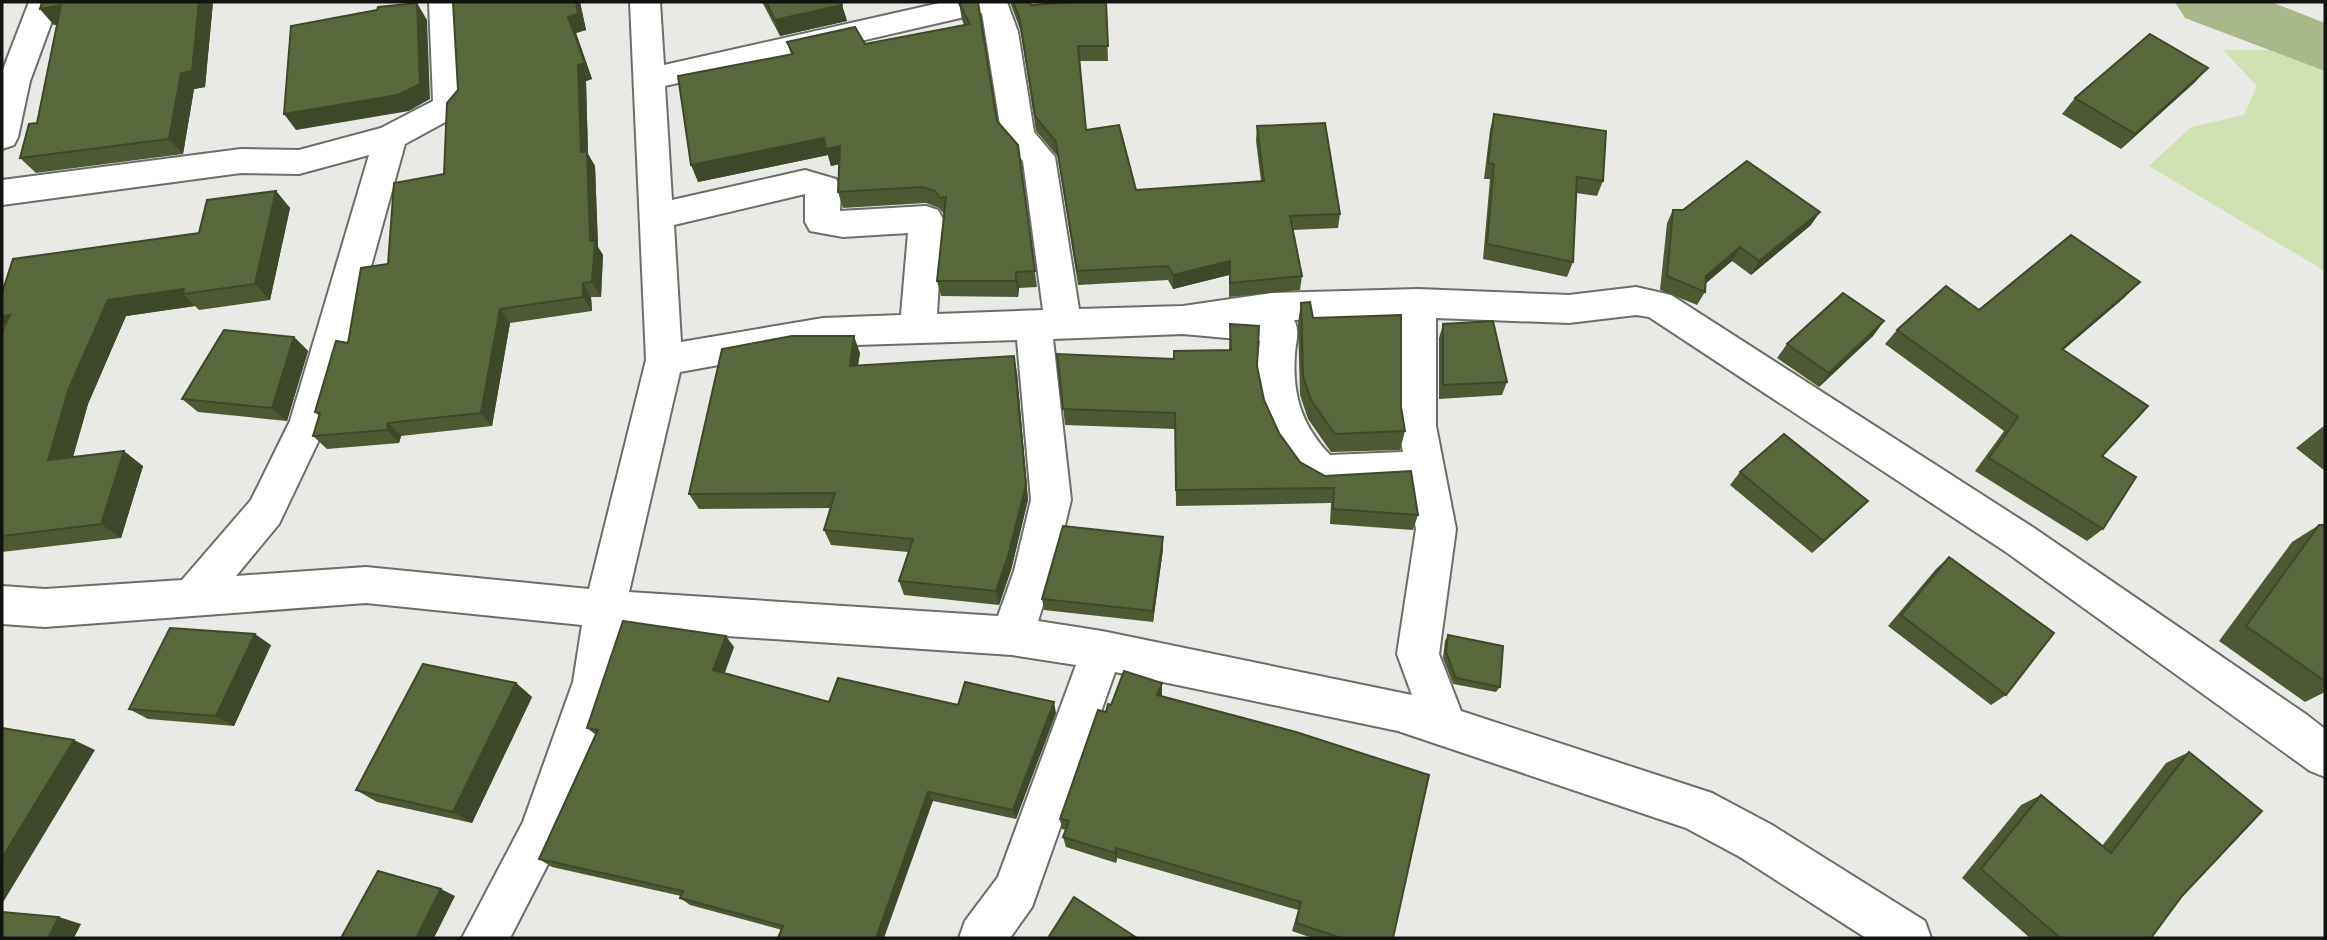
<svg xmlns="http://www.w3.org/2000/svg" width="2327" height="940" font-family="'Asap Condensed',sans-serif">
<rect width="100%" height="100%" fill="#e9eae6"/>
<polygon fill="#d0e1b3" points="2223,50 2295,50 2325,60 2325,271 2149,166 2191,127 2244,115 2257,86"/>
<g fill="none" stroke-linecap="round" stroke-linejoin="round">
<polygon fill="#a8b88a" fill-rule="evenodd" points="2175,2 2271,2 2325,23 2325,71 2185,18"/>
<g stroke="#6d6e6a" stroke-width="4">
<g id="minor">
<polygon points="29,2 59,2 30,81 18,137 14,145 2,149 2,72"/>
<path d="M429,2H459L465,106L460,114L405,144L328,421L279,524L236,576L366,567L589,589L646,360L630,2H660L664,65L944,2H1007L1018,32L1034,132L1055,157L1079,309L1183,306L1272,293L1418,289L1569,295L1636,287L1671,295L2034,528L2307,715L2325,729V777L2310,771L2006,552L1649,317L1636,315L1569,323L1436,318V426L1456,529L1439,654L1461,711L1712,793L1772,825L1925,921L1931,938H1866L1740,857L1686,828L1398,731L1115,672L1032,907L1010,938H959L965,921L998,877L1076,665L1012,655L623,629L615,682L564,833L510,938H462L523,822L573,682L582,625L366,603L45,627L2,624V586L45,589L182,580L251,500L290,421L369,155L299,174L241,173L2,205V180L241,149L299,150L381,128L433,101ZM982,13L1002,137L1023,161L1043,310L937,314L943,219L938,210L926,206L840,211L841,188L836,179L805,170L672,200L665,86ZM805,194V222L810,231L843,237L908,233L901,315L823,318L681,342L674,225ZM1400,318L1398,426L1403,452L1330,455C1301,425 1292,394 1295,353C1296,341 1300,331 1294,320ZM1183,334L1260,341C1258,357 1256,373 1258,389C1261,418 1289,484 1322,489C1349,492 1381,486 1408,484L1416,529L1397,654L1412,695L1102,631L1038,621L1054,571L1071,500L1053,339ZM1017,340L1031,500L1014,571L998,616L629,592L680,372L823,346Z"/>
</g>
</g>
<use href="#minor" fill="#fff" fill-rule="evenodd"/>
</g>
<g fill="#4d5934">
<polygon points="42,2 213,2 205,87 194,89 183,154 36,173 20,158 37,123 57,24 54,25 40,9"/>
<polygon points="453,2 580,2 586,30 576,33 592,79 586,81 588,154 595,166 598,247 603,255 601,297 591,297 592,311 510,323 492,426 401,436 399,443 327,449 313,436 319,416 315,412 348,343 388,264 444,174 458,90"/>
<polygon points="762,2 841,2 847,21 780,36"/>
<polygon points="964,2 997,121 1018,145 1037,287 1019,288 1018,297 941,296 937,281 944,214 939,208 926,203 843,208 838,192 839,164 831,166 828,155 698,182 791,54 787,42 865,44 964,25 962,20 959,3"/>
<polygon points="1010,2 1029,2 1031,5 1106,2 1108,61 1080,61 1086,130 1136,190 1261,181 1256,141 1257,126 1340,214 1338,228 1293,230 1302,276 1300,290 1229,297 1229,275 1173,289 1168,280 1078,285 1058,157 1036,131 1021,32"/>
<polygon points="2208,68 2194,83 2121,149 2062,114 2075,98"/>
<polygon points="1494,114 1603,181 1597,196 1576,193 1573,262 1567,277 1483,259 1490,179 1484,179 1490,130"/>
<polygon points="276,191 290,208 270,300 199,310 195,306 126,316 88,404 73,457 143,466 121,538 2,552 2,332 4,326 2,324 2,293 199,233"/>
<polygon points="1673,210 1811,225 1751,275 1732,261 1705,284 1705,292 1697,305 1660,290 1667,223"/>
<polygon points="2125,297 2063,350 2102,456 2103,529 2087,541 1975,471 2004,431 1885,344 1897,330 1979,310"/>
<polygon points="1301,303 1313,318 1401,407 1405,431 1400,450 1331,452 1308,419 1300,395 1298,323"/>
<polygon points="1884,321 1873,336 1819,387 1777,358 1787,344"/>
<polygon points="1230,324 1257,366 1264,400 1279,433 1300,462 1325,476 1418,515 1413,530 1330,524 1331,503 1176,506 1175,429 1065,425 1057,354 1174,359 1229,350"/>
<polygon points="1443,324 1507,382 1502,395 1439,399 1439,338"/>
<polygon points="294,337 308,351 287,421 198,412 182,399"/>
<polygon points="860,353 858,365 1017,373 1028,500 1011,570 999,605 904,595 899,581 908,552 831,545 824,530 830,508 699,509 689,494"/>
<polygon points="2325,425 2325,471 2296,448"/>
<polygon points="1740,472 1868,501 1856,513 1812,553 1730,485"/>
<polygon points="2319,525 2325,525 2325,692 2305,702 2219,641 2292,542"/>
<polygon points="1163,549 1153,622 1044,610 1042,599"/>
<polygon points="1949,557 2006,695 1991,705 1888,626 1936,569"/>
<polygon points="1448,635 1500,687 1496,692 1453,684 1443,658 1445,641"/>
<polygon points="271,645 234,726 148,719 129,709"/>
<polygon points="734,647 724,673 829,702 958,705 1056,713 1016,819 933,801 782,930 690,905 680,898 681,896 552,867 539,859 596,735 587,728"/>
<polygon points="516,683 532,697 472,823 377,802 356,790"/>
<polygon points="1162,683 1162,696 1393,938 1312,938 1292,931 1298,910 1117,858 1116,863 1066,847 1063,837 1066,830 1062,829 1060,819 1106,712 1111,705"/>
<polygon points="2189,752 2182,896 2151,938 2030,938 1962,878 2021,805 2041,795 2102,846 2166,763"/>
</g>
<g fill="#3e482a">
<polygon points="199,2 213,2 205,87 194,89 183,154 169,139 181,73"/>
<polygon points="576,2 580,2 586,30 576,33 592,79 586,81 588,154 595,166 598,247 603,255 601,297 592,282 590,241 581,152 568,17"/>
<polygon points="417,3 427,20 430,99 409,111 296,130 284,114"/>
<polygon points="61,5 75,21 54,25 40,9"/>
<polygon points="842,5 847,21 780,36 775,20"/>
<polygon points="2208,68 2194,83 2121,149 2135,134"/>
<polygon points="824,138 840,146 845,163 831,166 828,155 698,182 691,165"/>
<polygon points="276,191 290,208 270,300 255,284"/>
<polygon points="1820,212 1811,225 1751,275 1759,261"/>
<polygon points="1740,247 1732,261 1698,290 1706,276"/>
<polygon points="1230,261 1229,275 1173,289 1173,275"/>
<polygon points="1016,272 1019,288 1018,297 1016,281"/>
<polygon points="2140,282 2125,297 2048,363 2062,349"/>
<polygon points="583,283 591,297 592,311 583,297"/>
<polygon points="184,289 183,294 195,306 126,316 88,404 68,474 48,460 69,388 108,300"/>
<polygon points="500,309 510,323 492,426 481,413"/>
<polygon points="10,315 13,333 2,324 2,316"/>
<polygon points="1884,321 1873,336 1819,387 1829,373"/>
<polygon points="854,336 860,353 855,382 850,366"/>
<polygon points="294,337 308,351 287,421 272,408"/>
<polygon points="1014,356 1017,373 1028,500 1011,570 999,605 996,591"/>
<polygon points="388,423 401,436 399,443 387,430"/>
<polygon points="124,451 143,466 121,538 101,524"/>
<polygon points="1868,501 1856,513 1812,553 1823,541"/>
<polygon points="1163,537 1163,549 1153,622 1153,611"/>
<polygon points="255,634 271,645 234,726 216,716"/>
<polygon points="726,636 734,647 722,681 713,670"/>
<polygon points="516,683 532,697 472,823 453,812"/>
<polygon points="1162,683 1162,696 1157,695"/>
<polygon points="1054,702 1056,713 1016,819 1013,810"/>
<polygon points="74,740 95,750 2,904 2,858"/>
<polygon points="928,792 933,801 884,938 876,938"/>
<polygon points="1116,848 1117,858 1116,863 1115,853"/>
<polygon points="441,889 455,896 434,938 416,938"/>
<polygon points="59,917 81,924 74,938 56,938 49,936"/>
</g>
<g fill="#59673c" stroke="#3e482a" stroke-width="2">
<polygon points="42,2 199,2 192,71 181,73 169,139 20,158 29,124 37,123 61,5 40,9"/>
<polygon points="453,2 576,2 578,14 568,17 585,63 578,65 581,152 587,151 590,241 595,241 592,282 583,283 583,297 500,309 481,413 388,423 387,430 313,436 320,413 315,412 336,341 348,343 361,268 388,264 394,183 444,174 447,103 458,90"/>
<polygon points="766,2 841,2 842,5 775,20"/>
<polygon points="964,2 978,2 997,121 1018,145 1035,271 1016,272 1016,281 937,281 946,197 940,198 935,191 922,187 838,192 840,146 826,149 824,138 691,165 678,76 793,54 787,42 855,27 865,44 970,24 959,3"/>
<polygon points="1013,2 1029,2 1031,5 1073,2 1106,2 1108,46 1078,46 1086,130 1119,125 1136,190 1264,181 1257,126 1325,123 1340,214 1290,216 1302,276 1230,283 1230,261 1173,275 1168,266 1077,271 1056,142 1035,116 1019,16"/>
<polygon points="417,3 420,84 398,95 284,114 291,26 377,10 378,7"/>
<polygon points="2150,34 2208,68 2135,134 2075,98"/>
<polygon points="1494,114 1606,131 1603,181 1577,177 1573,262 1487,244 1494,164 1488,163"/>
<polygon points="1747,161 1820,212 1759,261 1740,247 1706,276 1705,292 1667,276 1673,210 1683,210"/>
<polygon points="276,191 255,284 183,294 184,289 108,300 69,388 48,460 124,451 101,524 2,536 2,332 10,315 2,316 2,293 13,259 199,233 207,200"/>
<polygon points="2071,235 2140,282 2062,349 2148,406 2102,456 2136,477 2103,529 1989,458 2018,417 1897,330 1946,286 1979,310"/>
<polygon points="1843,293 1884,321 1829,373 1787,344"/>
<polygon points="1310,302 1313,318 1401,315 1401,407 1405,431 1335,434 1311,400 1303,376 1301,303"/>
<polygon points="1493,321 1507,382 1443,385 1443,324"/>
<polygon points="1230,324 1259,326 1257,366 1264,400 1279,433 1300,462 1325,476 1411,471 1418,515 1333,509 1334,488 1176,490 1175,413 1063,409 1057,354 1174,359 1174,351 1231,350"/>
<polygon points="224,330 294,337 272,408 182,399"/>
<polygon points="792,336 854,336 850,366 1014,356 1026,485 1008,556 996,591 899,581 913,539 824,530 835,493 689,494 722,349"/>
<polygon points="1784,434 1868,501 1823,541 1740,472"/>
<polygon points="2319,525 2325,525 2325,681 2246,626"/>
<polygon points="1063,526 1163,537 1153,611 1042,599"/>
<polygon points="1949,557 2054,633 2006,695 1901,615"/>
<polygon points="623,621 726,636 713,670 829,702 838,678 958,705 965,682 1054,702 1013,810 928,792 876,938 778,938 783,926 680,898 683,891 539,859 598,730 587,728"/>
<polygon points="170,628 255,634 216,716 129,709"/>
<polygon points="1448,635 1503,646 1500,687 1456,678 1446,652"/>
<polygon points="423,664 516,683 453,812 356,790"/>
<polygon points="1124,671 1162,683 1157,695 1296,732 1429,775 1393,938 1341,938 1296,923 1301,902 1116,848 1115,853 1063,837 1069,821 1060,819 1098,710 1106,712 1108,704 1111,705"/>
<polygon points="2,728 74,740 2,858"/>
<polygon points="2189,752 2262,811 2182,896 2151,938 2060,938 1981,869 2041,795 2111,853"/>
<polygon points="378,871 441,889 416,938 341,938"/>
<polygon points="1074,897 1137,938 1048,938"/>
<polygon points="2,912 59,917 49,936 56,938 2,938"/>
</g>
<rect width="2327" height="940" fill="none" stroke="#131312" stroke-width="7"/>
</svg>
